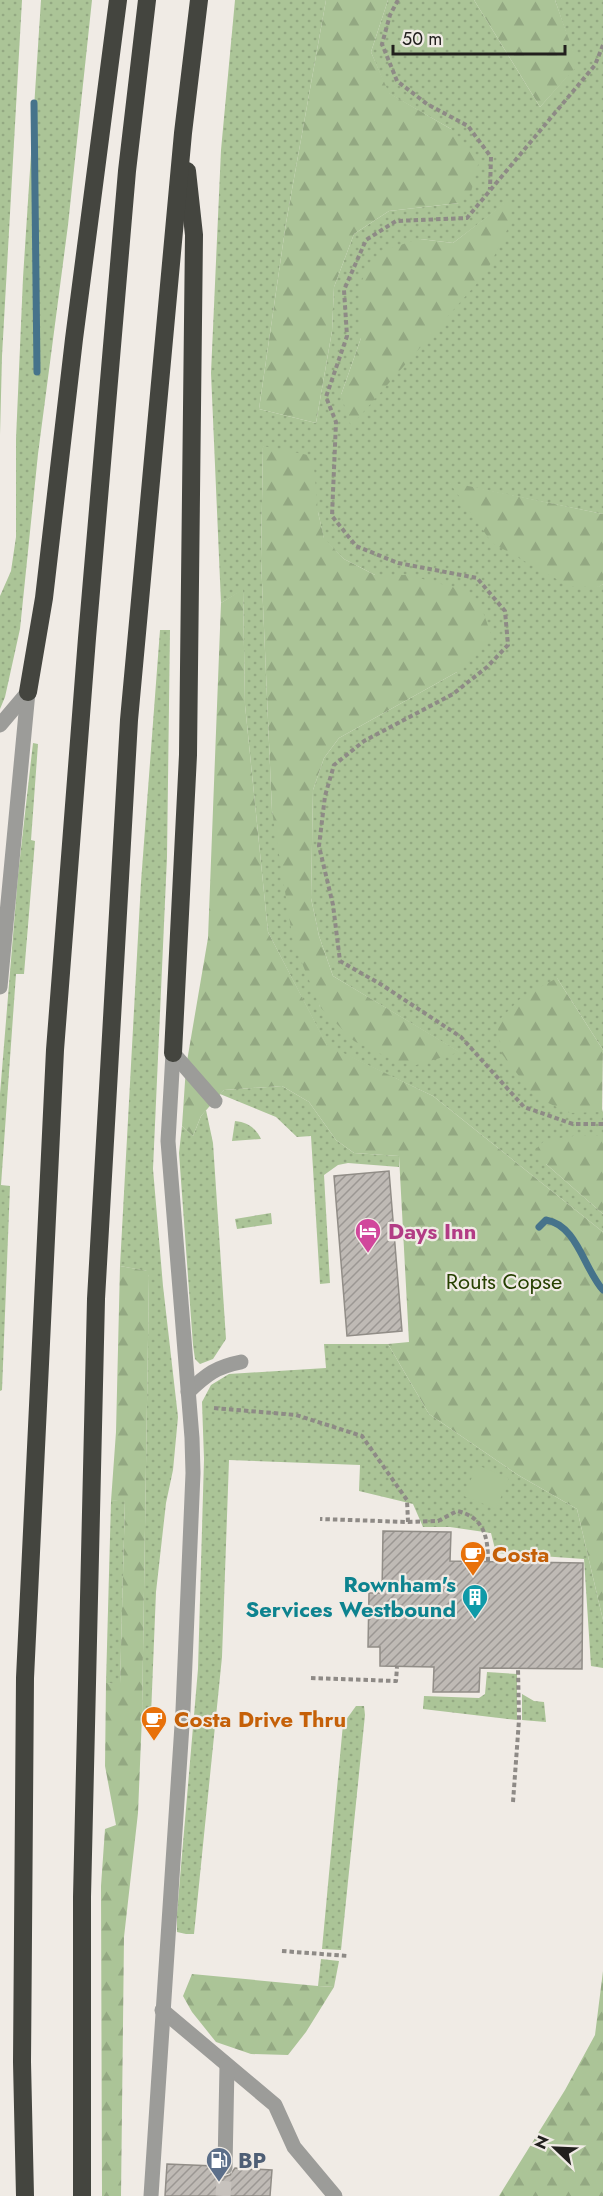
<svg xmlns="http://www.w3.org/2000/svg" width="603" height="2196" font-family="Jost,sans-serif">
<defs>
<pattern id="grass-dots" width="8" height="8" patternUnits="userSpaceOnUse" patternTransform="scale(1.5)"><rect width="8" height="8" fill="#abc497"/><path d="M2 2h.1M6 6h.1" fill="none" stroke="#93a882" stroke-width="1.8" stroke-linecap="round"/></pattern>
<pattern id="forest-firs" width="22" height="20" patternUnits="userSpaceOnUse" patternTransform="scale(1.5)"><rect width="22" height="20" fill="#abc497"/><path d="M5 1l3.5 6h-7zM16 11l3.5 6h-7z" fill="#93a882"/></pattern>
<pattern id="building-hatch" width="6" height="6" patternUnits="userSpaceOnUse" patternTransform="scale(1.5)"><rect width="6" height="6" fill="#bfbab5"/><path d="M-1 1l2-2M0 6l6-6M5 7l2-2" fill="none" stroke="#9b9793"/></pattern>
</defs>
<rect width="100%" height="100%" fill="#f0ebe5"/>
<g fill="url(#grass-dots)" fill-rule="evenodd">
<polygon points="0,0 22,0 2,356 0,435"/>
<polygon points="41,0 92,0 68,225 38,454 20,629 5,697 0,709 0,596 11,571 16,537 16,439 23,278"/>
<path d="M235,0H326L286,223L259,409L316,423L332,331L334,287L354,234L389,211L459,203L451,129L388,93L371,52L388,0H474L540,107L577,65L555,0H603V514L450,483L598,587L603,584V1050L557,978L602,1112L603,1109V1136H574L546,1164L603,1214V1232L433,1096L327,1046L268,932L245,705L243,590L221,603L211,373L221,150ZM510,200L341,395L361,338L420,239L453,243ZM263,446L318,512L324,539L344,559L375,575H408L457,672L339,738L324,758L313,790L311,898L319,936L333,976L459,1052L320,1007L272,811L261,559Z"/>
<polygon points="160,630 170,630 167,857 153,1169 163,1286 178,1417 173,1470 166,1503 156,1592 151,1715 142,1716 149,1277 147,1271 120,1266 141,882"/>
<polygon points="33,743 38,744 31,840 35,841 24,974 16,974 1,1185 10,1186 2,1390 0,1391 0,1094 18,875"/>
<polygon points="282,1086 309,1102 336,1140 354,1153 399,1156 399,1167 348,1163 338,1165 324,1175 330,1283 320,1284 311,1136 297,1137 276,1117 220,1094 224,1090"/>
<polygon points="206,1110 213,1143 226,1339 213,1359 200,1364 195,1359 193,1345 179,1153 182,1126 193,1136 201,1116"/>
<path d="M235,1121C247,1122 256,1128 261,1139L232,1141Z"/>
<polygon points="271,1213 272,1224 237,1229 235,1219"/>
<polygon points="324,1344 388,1344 429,1414 518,1475 577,1509 603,1620 603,1668 591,1666 584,1559 496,1553 491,1533 450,1527 423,1527 413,1504 359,1491 360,1465 229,1460 222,1657 194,1934 186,1934 177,1932 177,1913 198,1669 204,1459 202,1402 211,1385 229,1374 326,1368"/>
<polygon points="125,1499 120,1685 106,1683 111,1501"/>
<polygon points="487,1672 517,1674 517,1720 423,1709 424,1696 479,1698 485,1694"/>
<polygon points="522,1694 534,1701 544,1702 546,1722 522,1720"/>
<polygon points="356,1706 364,1706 365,1715 341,1950 322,1949 343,1724"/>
<polygon points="321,1959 339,1961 334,1987 318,1986"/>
</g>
<g fill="url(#forest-firs)">
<polygon points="326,0 388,0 371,52 389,93 451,129 479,161 471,192 459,203 389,211 354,234 334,287 332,331 316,423 259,409 286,223"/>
<polygon points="474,0 555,0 578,65 540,107"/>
<polygon points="510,199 510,224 486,273 351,426 341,395 361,338 360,285 370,262 390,248 420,239 453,243"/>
<polygon points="263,446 313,456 318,512 324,538 344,559 375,575 408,575 467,591 483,612 491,634 474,658 457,672 339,738 324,758 313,790 311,898 319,936 333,976 460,1052 413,1066 391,1059 354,1041 320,1007 293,941 272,811 261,559"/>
<polygon points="449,482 603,514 603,584 599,587 569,586 492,543"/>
<polygon points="243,589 245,705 268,932 327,1045 433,1096 603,1232 603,1620 577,1509 518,1475 429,1414 388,1344 409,1342 399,1156 354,1153 336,1140 309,1102 282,1086 224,1090 201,1116 193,1136 182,1126 186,1067 208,938 221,603"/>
<polygon points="557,978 603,1050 602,1112 570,1113 535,1097 502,1054 497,1022 522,997"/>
<polygon points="574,1136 603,1136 603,1214 546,1164 535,1150 545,1140"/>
<polygon points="120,1266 148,1271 149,1277 142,1716 138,1813 124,1937 121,2196 102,2196 101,1886 105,1829 116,1825 105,1766 106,1683 120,1684 125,1500 111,1501 116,1432"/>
<polygon points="603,1971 603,2196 499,2196 565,2090 595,2035"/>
<polygon points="192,1974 318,1986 334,1987 306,2032 288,2055 251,2054 216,2042 192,2012 183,1996"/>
</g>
<polygon fill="#abc497" points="477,1465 509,1478 496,1509 464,1496"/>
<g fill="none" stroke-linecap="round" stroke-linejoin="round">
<g stroke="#46738b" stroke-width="7">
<polyline points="34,103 37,372"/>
<path d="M539,1227L546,1220C577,1225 584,1269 603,1290"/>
</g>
</g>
<g fill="url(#building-hatch)" stroke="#918d87" stroke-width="1.5">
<polygon points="389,1171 402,1331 347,1336 334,1176"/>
<polygon points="383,1531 451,1532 450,1561 583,1563 582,1669 480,1668 479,1692 433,1692 434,1667 380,1666 380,1647 368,1647 369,1593 382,1593"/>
<polygon points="167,2164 215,2166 217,2172 224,2177 230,2175 235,2168 272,2170 270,2196 165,2196"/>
</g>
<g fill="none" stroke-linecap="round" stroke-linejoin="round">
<polyline stroke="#c7c2bd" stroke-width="15" stroke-dasharray="15 8" stroke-linecap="butt" points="223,2196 225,2167"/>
<g stroke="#8e8a86" stroke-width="4" stroke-dasharray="4.5 3" stroke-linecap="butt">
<polyline points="398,0 390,15 382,44 397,81 427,104 468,126 491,157 490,189"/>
<polyline points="603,45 595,65 467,218 396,221 366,240 344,290 347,336 326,397 336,422 332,516 356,546 398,563 477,578 505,611 508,645 487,667 453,694 364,741 334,765 325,796 319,846 333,905 340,961 382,985 461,1037 524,1107 573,1124 603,1124"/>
<polyline points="214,1408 296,1415 362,1436 407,1500 408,1522 320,1519"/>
<path d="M408,1522L438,1521L457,1511C484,1517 488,1537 488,1561"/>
<polyline points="311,1678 396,1681 397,1667"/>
<polyline points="513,1802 519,1720 518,1668"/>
<polyline points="282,1951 348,1956"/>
</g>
<g stroke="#9c9c99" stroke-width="15">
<polyline points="0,725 28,692"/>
<polyline points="0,987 28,692"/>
<polyline points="173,1053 215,1101"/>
<path d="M188,1392C207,1374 216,1367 241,1362"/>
<polyline points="162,2010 275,2105 294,2147 335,2196"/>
<polyline points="225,2167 227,2066"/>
<polyline points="151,2196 183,1710 193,1473 192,1438 168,1141 173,1053"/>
</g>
<g stroke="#44453f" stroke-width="18">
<polyline points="28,692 44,598 74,339 118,0"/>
<polyline points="173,1053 188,755 194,235 187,171"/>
<polyline points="25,2196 22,2062 25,1678 55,1050 87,638 127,171 147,0"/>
<polyline points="82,2196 82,1897 96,1299 129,720 183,133 199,0"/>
</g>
</g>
<defs>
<g id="hotel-pin" transform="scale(1.35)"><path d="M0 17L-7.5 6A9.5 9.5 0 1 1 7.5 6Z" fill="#d1479c" stroke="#f0ebe5"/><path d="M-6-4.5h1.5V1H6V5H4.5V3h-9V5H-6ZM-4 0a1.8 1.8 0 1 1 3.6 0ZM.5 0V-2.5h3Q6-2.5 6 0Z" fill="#fff"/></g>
<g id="cafe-pin" transform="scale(1.35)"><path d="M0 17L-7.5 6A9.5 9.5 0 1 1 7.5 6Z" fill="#e8710a" stroke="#f0ebe5"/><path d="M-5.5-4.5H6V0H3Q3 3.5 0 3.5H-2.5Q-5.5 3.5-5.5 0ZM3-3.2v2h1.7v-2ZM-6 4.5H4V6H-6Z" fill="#fff"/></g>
<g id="building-pin" transform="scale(1.35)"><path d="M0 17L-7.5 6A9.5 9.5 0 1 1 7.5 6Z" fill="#0f9aa8" stroke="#f0ebe5"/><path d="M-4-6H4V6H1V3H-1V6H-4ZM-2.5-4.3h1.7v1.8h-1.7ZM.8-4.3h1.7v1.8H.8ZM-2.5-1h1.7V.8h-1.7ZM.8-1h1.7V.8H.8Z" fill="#fff"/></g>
<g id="fuel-pin" transform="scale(1.35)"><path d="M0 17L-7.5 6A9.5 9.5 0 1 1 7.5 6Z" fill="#5c6f8a" stroke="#f0ebe5"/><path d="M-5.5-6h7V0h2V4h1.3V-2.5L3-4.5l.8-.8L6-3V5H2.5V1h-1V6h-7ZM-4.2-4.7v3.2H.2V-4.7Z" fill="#fff"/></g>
</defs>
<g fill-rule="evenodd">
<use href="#hotel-pin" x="368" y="1231"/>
<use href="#cafe-pin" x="473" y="1554"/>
<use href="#building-pin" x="475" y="1597"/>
<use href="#cafe-pin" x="154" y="1719"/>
<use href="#fuel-pin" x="219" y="2160"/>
</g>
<g text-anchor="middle" stroke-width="4.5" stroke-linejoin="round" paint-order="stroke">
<g font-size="22" font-weight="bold" fill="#b23c85" stroke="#f0ebe5" text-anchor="start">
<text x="388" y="1239">Days Inn</text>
</g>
<g font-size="22" fill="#264000" stroke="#f0ebe5">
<text x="504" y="1289">Routs Copse</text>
</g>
<g font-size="22" font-weight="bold" fill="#c56008" stroke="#f0ebe5" text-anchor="start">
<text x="492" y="1562">Costa</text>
<text x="174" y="1727">Costa Drive Thru</text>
</g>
<g font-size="22" font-weight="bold" fill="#0d838f" stroke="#f0ebe5" text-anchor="end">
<text x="456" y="1592">Rownham's<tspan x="456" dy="25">Services Westbound</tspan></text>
</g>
<g font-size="22" font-weight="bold" fill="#4e5e75" stroke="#f0ebe5" text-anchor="start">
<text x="238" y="2168">BP</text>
</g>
</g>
<g transform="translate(555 2148) rotate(293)" stroke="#f0ebe5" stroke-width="4.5" paint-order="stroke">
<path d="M0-4.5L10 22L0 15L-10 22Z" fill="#22201e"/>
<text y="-9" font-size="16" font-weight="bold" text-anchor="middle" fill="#22201e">N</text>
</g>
<path d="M393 45v9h172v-9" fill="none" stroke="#22201e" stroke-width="3"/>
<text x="402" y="45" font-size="18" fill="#22201e" stroke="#f0ebe5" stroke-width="4.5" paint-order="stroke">50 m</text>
</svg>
